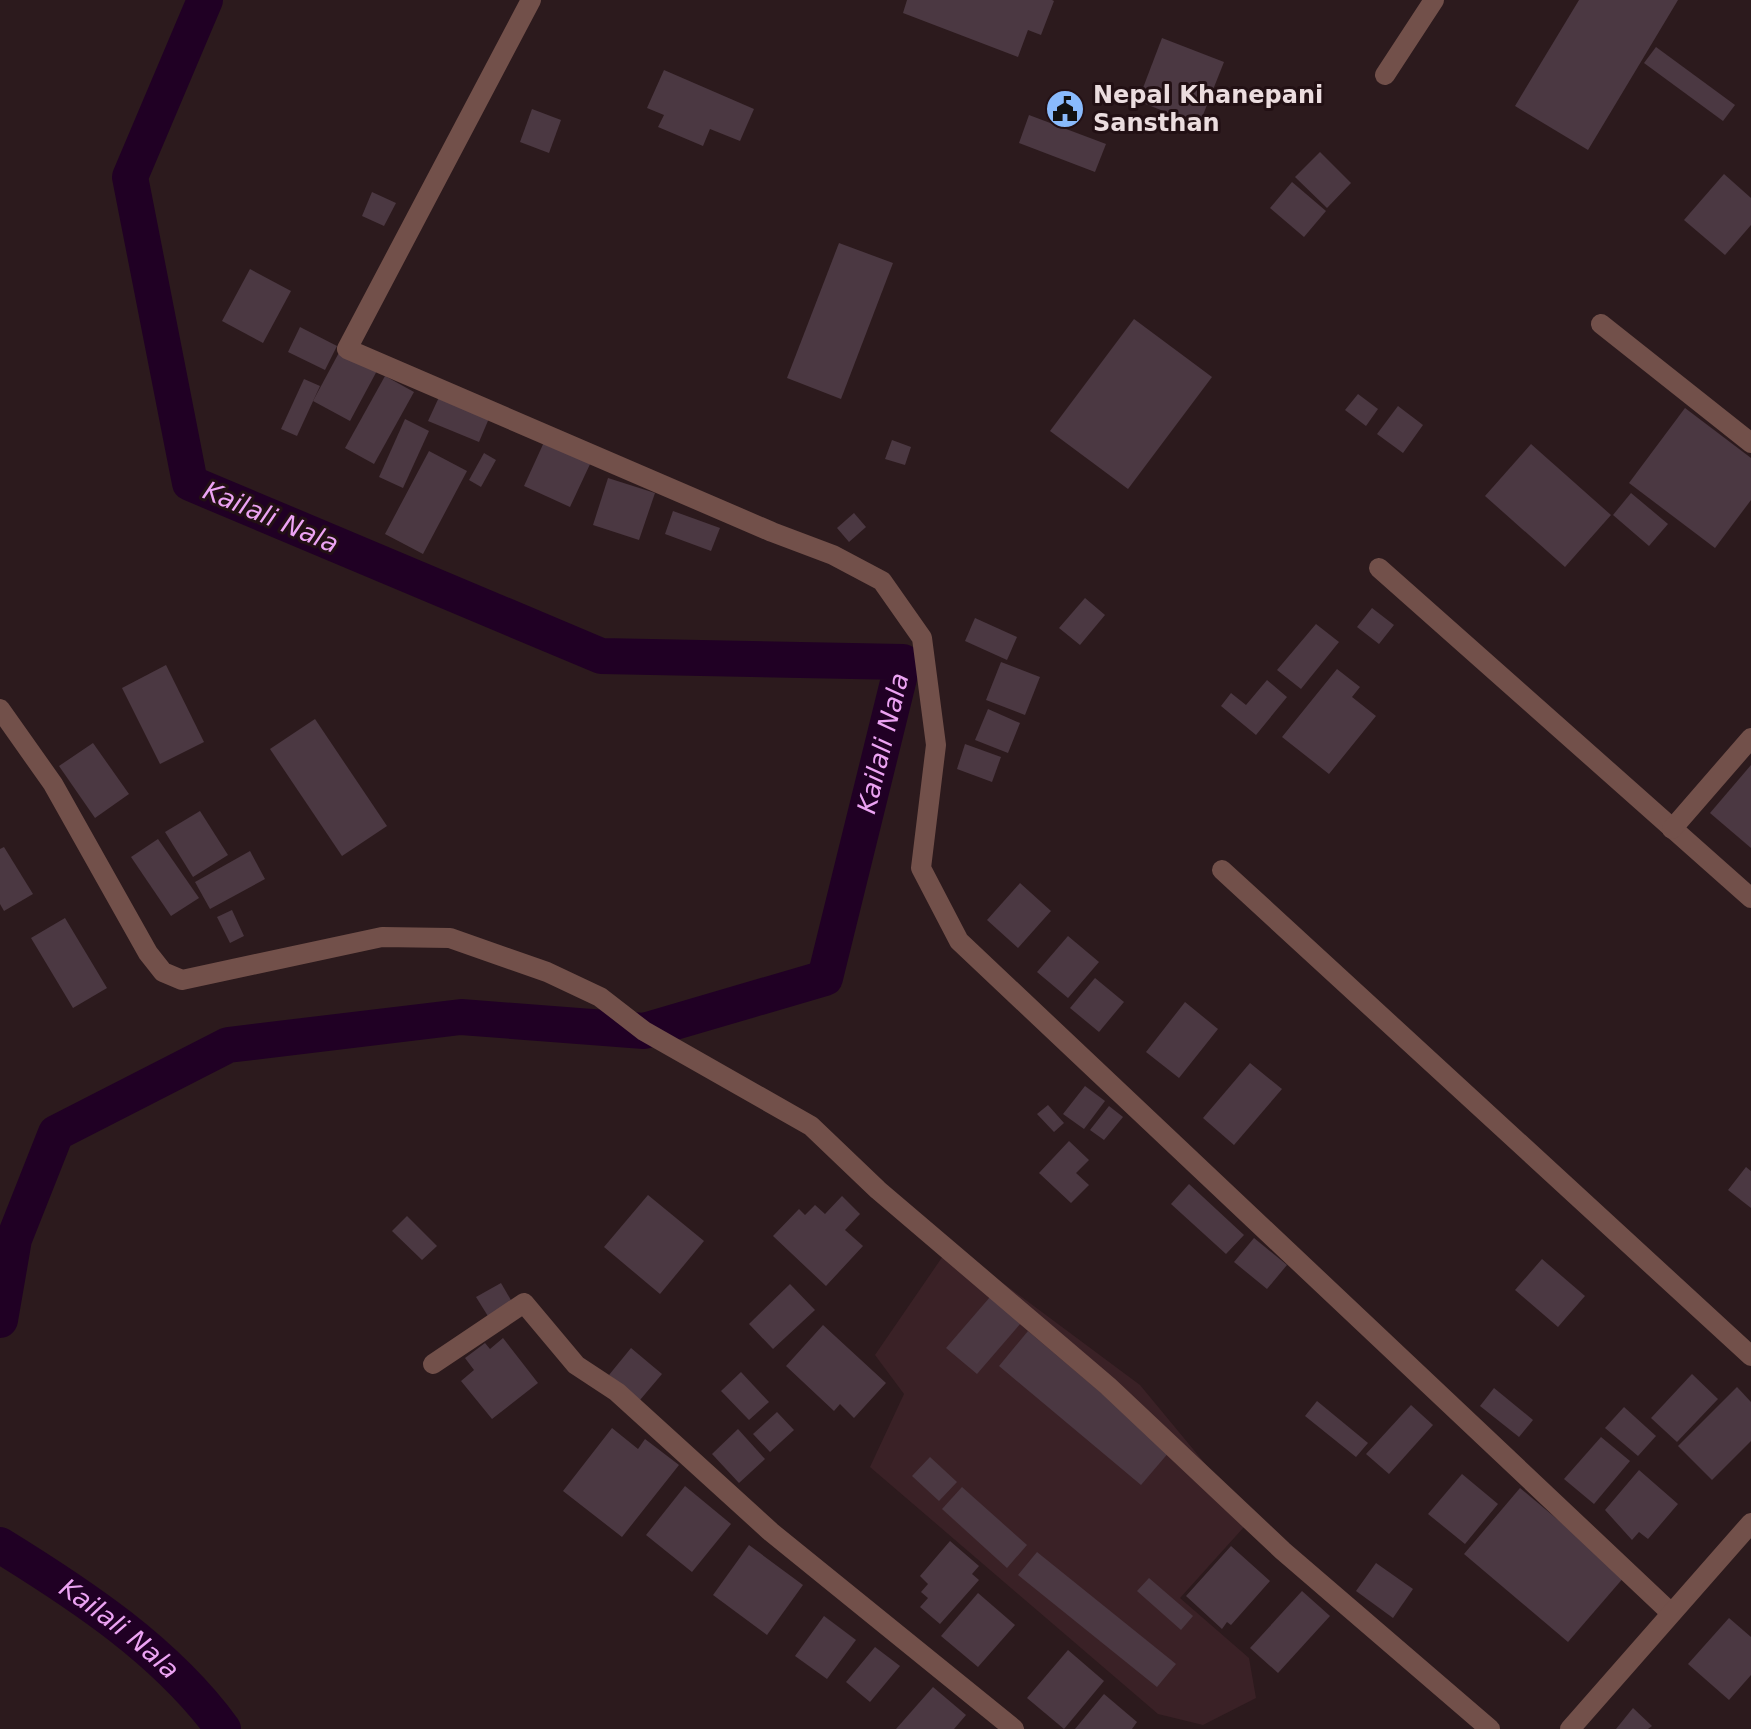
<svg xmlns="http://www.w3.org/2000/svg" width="1751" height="1729" font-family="'DejaVu Sans',sans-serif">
<rect width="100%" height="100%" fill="#2c1a1d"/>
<polygon fill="#3a2126" points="945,1253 992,1275 1140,1385 1212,1472 1244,1527 1180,1598 1249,1658 1256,1698 1203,1725 1158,1714 870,1467 904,1394 875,1355"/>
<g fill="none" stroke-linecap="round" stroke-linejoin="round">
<g stroke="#200024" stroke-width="36">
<path id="s1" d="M0,1320L14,1239L56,1133L228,1045L461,1017L644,1031L825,978L903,662L601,656L190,483L130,177L205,0"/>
<path id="s2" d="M0,1545C81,1595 166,1651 223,1729"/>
</g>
</g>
<g fill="#4b3842">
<polygon points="907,0 1052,0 1054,1 1041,35 1028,30 1018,57 903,13"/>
<polygon points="1579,0 1678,0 1588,150 1515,106"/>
<polygon points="1162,38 1224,62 1199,125 1138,101"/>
<polygon points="1656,47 1735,105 1723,121 1644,63"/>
<polygon points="664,70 754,109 740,141 710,129 703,146 658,127 664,115 647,108"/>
<polygon points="532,109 561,120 549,153 520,142"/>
<polygon points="1029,115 1106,144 1095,172 1019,143"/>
<polygon points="1320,152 1351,183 1327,208 1295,177"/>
<polygon points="1724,174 1751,198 1751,225 1725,255 1684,220"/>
<polygon points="1292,182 1326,211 1304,237 1270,208"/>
<polygon points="372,192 396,203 384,226 362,216"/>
<polygon points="839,243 893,263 841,399 787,378"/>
<polygon points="250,269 291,291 263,343 222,321"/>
<polygon points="1134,319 1212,377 1128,489 1050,431"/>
<polygon points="300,327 337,346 325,370 288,352"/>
<polygon points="342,347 379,367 350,421 313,401"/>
<polygon points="385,376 414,392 374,464 345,448"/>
<polygon points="304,379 320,386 297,436 281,429"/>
<polygon points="1358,394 1378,409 1366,426 1345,410"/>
<polygon points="440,395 490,416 479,442 428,421"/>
<polygon points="1398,406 1423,425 1403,453 1377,434"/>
<polygon points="1685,408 1751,458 1751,500 1715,548 1629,483"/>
<polygon points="405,419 429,431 403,488 379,477"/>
<polygon points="545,440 591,462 570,507 524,486"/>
<polygon points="892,440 911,447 905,465 885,459"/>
<polygon points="1531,444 1611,515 1565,567 1485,496"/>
<polygon points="429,451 467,471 423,554 385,534"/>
<polygon points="484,453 496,460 481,487 469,480"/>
<polygon points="608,478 655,493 639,540 593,525"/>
<polygon points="1631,493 1668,524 1649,546 1613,515"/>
<polygon points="673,511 720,528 711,551 665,534"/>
<polygon points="854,513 866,527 849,542 837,528"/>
<polygon points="1085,598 1105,615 1080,645 1059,628"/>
<polygon points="1372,608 1394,625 1379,644 1357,627"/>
<polygon points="975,618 1017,637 1007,660 965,641"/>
<polygon points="1316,624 1339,642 1301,689 1277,670"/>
<polygon points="1001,662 1040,677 1025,715 986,700"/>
<polygon points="166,665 204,742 160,764 122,688"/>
<polygon points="1337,669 1360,687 1352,697 1376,716 1329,774 1282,737"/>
<polygon points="1267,680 1287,697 1256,735 1221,706 1231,693 1246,705"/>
<polygon points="988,709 1020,723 1008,753 975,740"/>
<polygon points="315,719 387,826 342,856 270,749"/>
<polygon points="93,743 129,794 95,818 59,766"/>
<polygon points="965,744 1001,757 992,782 957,769"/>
<polygon points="1751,765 1751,848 1710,813"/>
<polygon points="200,811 228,855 193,877 165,832"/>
<polygon points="158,839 199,898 171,916 131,857"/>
<polygon points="4,847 33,894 4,911 0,904 0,849"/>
<polygon points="250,851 265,879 210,909 195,882"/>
<polygon points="1020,883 1051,911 1018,948 987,920"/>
<polygon points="232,910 244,936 230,943 217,917"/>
<polygon points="65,918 107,988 73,1008 31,938"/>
<polygon points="1068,936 1099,962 1068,998 1037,972"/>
<polygon points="1095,978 1124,1002 1099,1032 1070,1008"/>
<polygon points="1185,1002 1218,1029 1179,1078 1146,1052"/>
<polygon points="1250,1063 1282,1089 1234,1145 1203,1118"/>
<polygon points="1085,1086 1105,1101 1084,1129 1063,1114"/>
<polygon points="1048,1105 1064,1123 1054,1132 1037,1114"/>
<polygon points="1109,1106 1123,1117 1104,1140 1090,1130"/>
<polygon points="1069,1141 1089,1160 1076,1173 1089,1185 1071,1203 1039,1173"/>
<polygon points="1746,1167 1751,1171 1751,1208 1728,1190"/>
<polygon points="1189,1184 1244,1235 1226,1254 1171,1204"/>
<polygon points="648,1195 704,1241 660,1294 604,1247"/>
<polygon points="842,1196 860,1214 845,1230 863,1246 826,1286 773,1236 799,1209 805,1215 815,1205 825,1214"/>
<polygon points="407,1216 437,1246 422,1260 392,1231"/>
<polygon points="1254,1238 1287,1265 1267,1289 1234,1262"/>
<polygon points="1542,1259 1585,1296 1558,1327 1515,1290"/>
<polygon points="501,1283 515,1307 491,1321 476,1297"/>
<polygon points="790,1284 815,1310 773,1349 749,1324"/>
<polygon points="990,1297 1021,1323 977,1374 946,1348"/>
<polygon points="823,1325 886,1383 854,1418 840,1404 834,1411 786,1366"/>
<polygon points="1028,1331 1170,1451 1141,1485 999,1366"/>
<polygon points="503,1338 538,1383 492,1419 461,1381 474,1370 465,1358 485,1343 490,1349"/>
<polygon points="631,1348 662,1374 640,1400 609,1375"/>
<polygon points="741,1372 769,1402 749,1420 721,1391"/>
<polygon points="1692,1374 1718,1399 1677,1442 1651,1418"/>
<polygon points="1737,1387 1751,1402 1751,1441 1712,1480 1678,1446"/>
<polygon points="1494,1388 1533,1420 1519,1437 1480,1406"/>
<polygon points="1317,1401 1368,1443 1356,1457 1305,1416"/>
<polygon points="1411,1405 1433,1425 1389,1474 1366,1454"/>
<polygon points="1624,1407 1656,1436 1638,1456 1605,1428"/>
<polygon points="777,1412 794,1430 770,1452 753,1434"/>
<polygon points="612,1428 638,1449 645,1439 679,1465 622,1537 563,1491"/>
<polygon points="738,1429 765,1459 739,1483 712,1454"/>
<polygon points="1601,1437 1630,1461 1594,1504 1564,1479"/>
<polygon points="930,1457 957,1482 939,1501 912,1476"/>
<polygon points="1639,1470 1678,1504 1648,1539 1639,1532 1632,1540 1605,1510"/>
<polygon points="1462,1474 1498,1504 1465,1544 1428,1514"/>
<polygon points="685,1486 731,1524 692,1572 646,1535"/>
<polygon points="962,1487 1027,1545 1007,1568 942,1509"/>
<polygon points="1520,1488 1625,1576 1568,1642 1464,1554"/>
<polygon points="950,1541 979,1566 972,1574 979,1580 940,1624 920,1607 928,1598 921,1592 928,1584 920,1576"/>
<polygon points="749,1545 803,1585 767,1635 713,1595"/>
<polygon points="1231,1546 1270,1581 1231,1625 1227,1622 1222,1629 1186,1596"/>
<polygon points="1037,1552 1176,1664 1157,1687 1018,1575"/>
<polygon points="1376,1563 1413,1589 1393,1618 1356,1591"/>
<polygon points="1149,1578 1193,1616 1181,1630 1137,1591"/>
<polygon points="1302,1591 1330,1616 1278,1673 1250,1648"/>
<polygon points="978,1593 1015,1625 978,1667 941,1636"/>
<polygon points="824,1616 856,1640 827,1679 795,1656"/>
<polygon points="1729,1618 1751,1637 1751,1675 1729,1700 1688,1664"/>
<polygon points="875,1647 900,1666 870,1702 846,1682"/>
<polygon points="1068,1650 1104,1681 1064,1729 1027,1698"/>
<polygon points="933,1687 966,1715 954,1729 896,1729"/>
<polygon points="1104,1694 1137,1722 1132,1729 1075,1729"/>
<polygon points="1633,1708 1652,1726 1648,1729 1616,1729"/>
</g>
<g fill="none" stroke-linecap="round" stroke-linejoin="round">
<g stroke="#72504a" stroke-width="20">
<polyline points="531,0 347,349 772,532 833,555 882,581 922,638 936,745 921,868 959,941 1670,1612"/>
<polyline points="1385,75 1434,0"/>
<polyline points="1601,324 1751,443"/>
<polyline points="1379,568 1751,898"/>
<polyline points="0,709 53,784 148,953 163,972 182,980 382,937 450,938 547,972 600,997 644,1031 811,1126 878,1190 1108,1386 1283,1551 1490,1729"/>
<polyline points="1672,829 1751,738"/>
<polyline points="1222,870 1751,1356"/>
<polyline points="433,1364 524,1303 576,1365 617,1392 771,1532 1014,1729"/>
<polyline points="1570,1729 1751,1523"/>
</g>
</g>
<defs>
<g id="civic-disc" transform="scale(2)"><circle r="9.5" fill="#89bafc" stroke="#221014"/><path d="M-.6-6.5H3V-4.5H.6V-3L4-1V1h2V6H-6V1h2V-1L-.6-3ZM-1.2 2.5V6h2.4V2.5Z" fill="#111"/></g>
</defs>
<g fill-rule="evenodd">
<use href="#civic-disc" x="1065" y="109"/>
</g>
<g text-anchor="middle" stroke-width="6" stroke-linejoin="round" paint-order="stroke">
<g font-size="24" font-weight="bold" fill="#ebdddf" stroke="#221014" text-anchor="start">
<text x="1093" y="103">Nepal Khanepani<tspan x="1093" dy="28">Sansthan</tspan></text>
</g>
<g font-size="26" font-style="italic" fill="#eca3f3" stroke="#221014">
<text transform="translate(271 517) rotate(23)" y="9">Kailali Nala</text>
<text dy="9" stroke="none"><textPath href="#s1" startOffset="1238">Kailali Nala</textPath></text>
<text dy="9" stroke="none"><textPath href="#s2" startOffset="146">Kailali Nala</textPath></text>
</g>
</g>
</svg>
